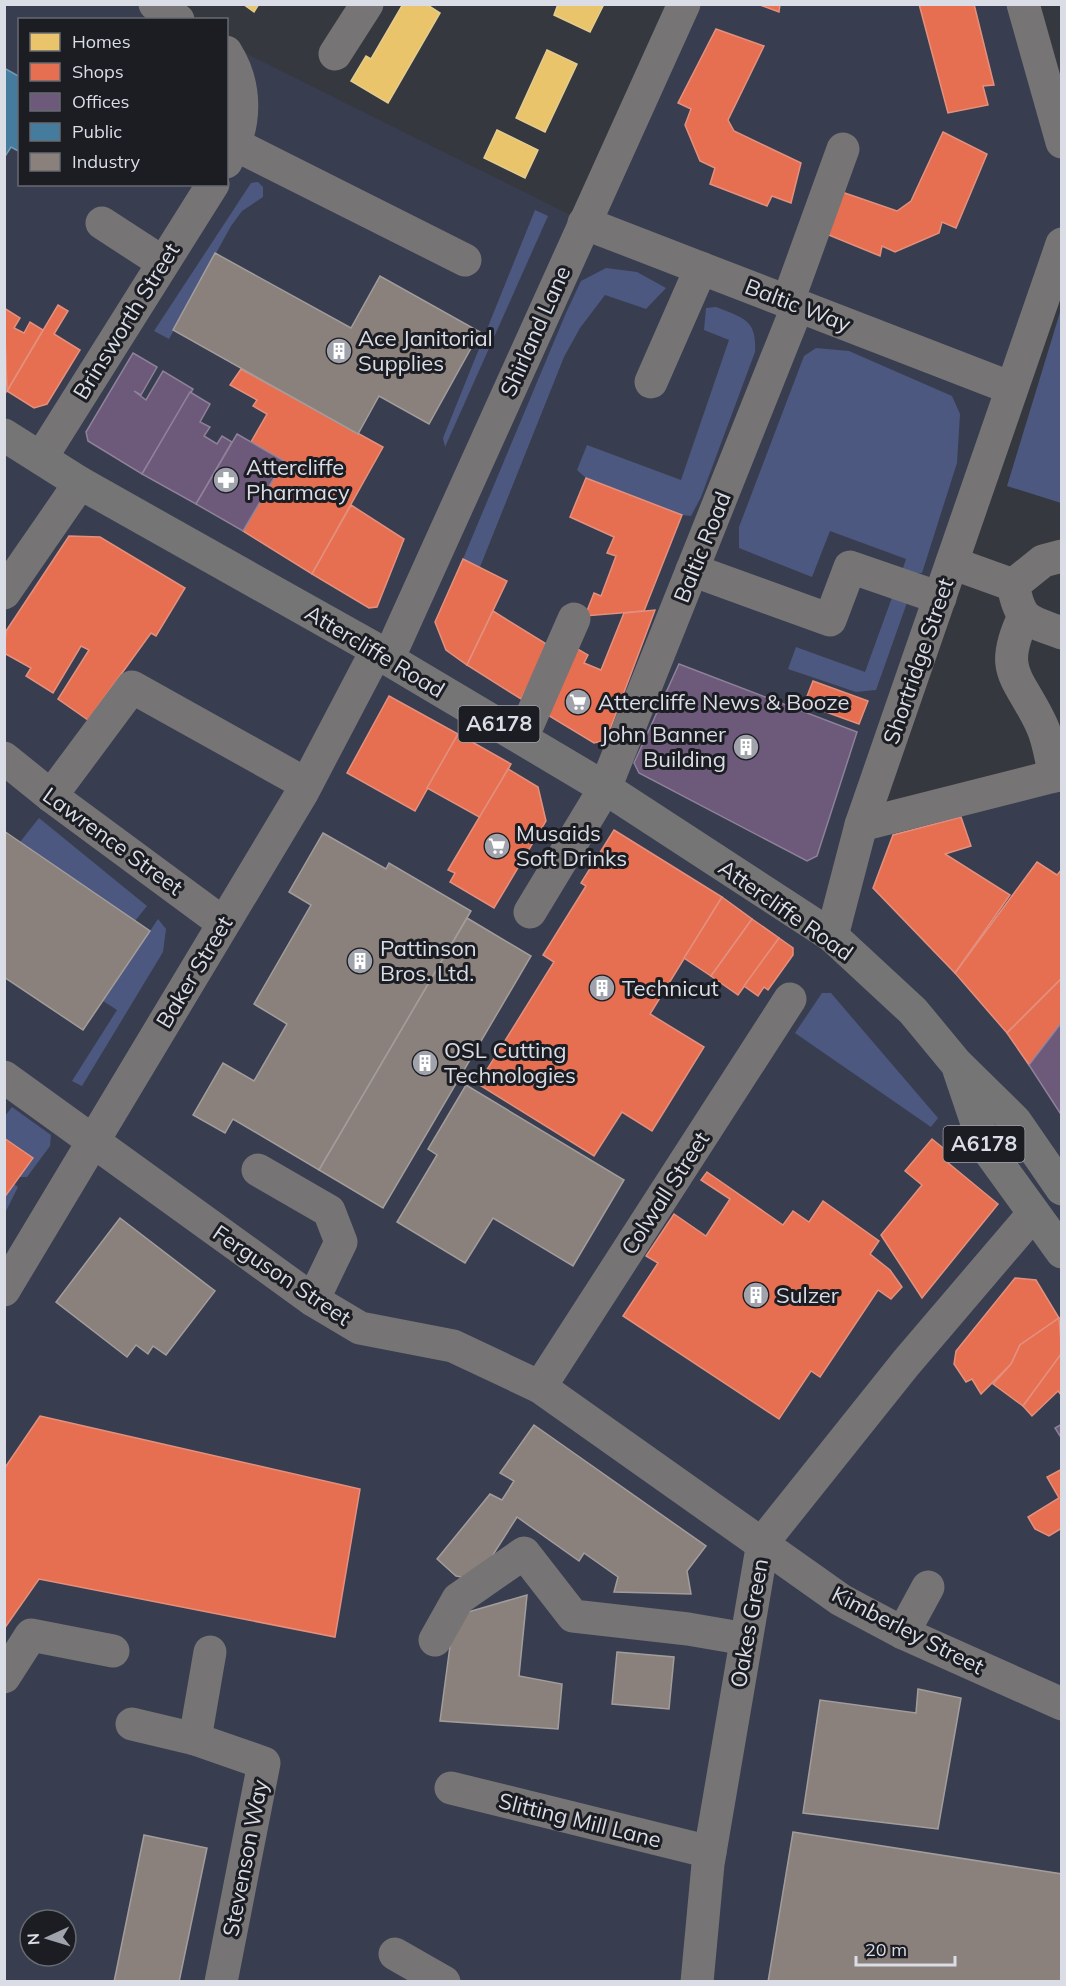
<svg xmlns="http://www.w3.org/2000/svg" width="1066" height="1986" font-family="Mulish,sans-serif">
<rect width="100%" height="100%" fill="#35383f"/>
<path fill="#383d4f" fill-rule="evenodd" d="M5,5H148L178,19L20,20V184H226L227,44L584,222L684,5H1023L1061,142V244L861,824L1061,774V1981L5,1982ZM30,1920H66V1956H30Z"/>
<g fill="#4c587f">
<polygon points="258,182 263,187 263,197 242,211 231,226 169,339 154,331 251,183"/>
<polygon points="535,210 548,216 445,447 443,438"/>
<polygon points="606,268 637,272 666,288 646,309 605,295 580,328 564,357 480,567 463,559 566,313 581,281"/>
<path d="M716,307C743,318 757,319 755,352L701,497L691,516L682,515L586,478L577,470L587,445L681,480L729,340L704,330L706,308Z"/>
<polygon points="1061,309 1061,503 1007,486"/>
<polygon points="816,348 849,351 952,396 960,414 957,463 922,573 901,574 906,559 830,531 812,577 739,548 739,527 804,356"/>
<polygon points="894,592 909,597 876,690 856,692 788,669 796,647 865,672"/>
<polygon points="39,818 147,906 135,921 20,842"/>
<polygon points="158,919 166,929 163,952 82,1086 72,1081 117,1010 103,1001"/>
<polygon points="822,993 831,993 938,1118 931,1127 795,1033"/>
<polygon points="12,1107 51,1135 50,1146 27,1177 19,1177 32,1158 5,1138 5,1116"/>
<polygon points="14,1184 18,1187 5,1213 5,1198"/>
</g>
<g fill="#e9c46a" stroke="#e4cc8f" stroke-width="1.5">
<polygon points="243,4 259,4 254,12"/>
<polygon points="403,4 426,4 440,13 388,103 351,81 366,56 371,59"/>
<polygon points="558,4 604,4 590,32 554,15"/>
<polygon points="547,50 577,64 545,132 516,118"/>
<polygon points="497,130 538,150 525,178 484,158"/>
</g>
<g fill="#e76f51" stroke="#e3907e" stroke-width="1.5">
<polygon points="757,4 780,4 779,12"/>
<polygon points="919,4 974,4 994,85 983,86 988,105 948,113"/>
<polygon points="716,29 764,46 728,120 734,131 801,163 791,203 772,196 767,206 710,184 715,168 700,161 685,125 691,109 678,103"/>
<polygon points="943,132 987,154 956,228 942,222 939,233 895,252 882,246 880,256 824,233 839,191 897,211 911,201"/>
<polygon points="58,305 68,311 54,334 80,350 47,404 34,408 7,391"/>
<polygon points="4,308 20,318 14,328 24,333 30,322 43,330 7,391"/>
<polygon points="241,369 383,447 312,574 243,531 284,461 251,442 267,414 253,406 257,400 230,385"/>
<polygon points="586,478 682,515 644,611 585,616 594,593 601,596 616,556 607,553 614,537 570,517"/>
<polygon points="351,505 404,539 377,607 369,608 312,574"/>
<polygon points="69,536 100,537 185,588 156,636 151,633 88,720 58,699 89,650 81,646 53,693 26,676 31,668 4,653 6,631"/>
<polygon points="463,559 507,581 467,665 446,650 435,622"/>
<polygon points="655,610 606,740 594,743 546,714 571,645 588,655 584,663 601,670 624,613"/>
<polygon points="493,611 548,645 521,699 467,665"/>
<polygon points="813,681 868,701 859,724 804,704"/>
<polygon points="389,696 458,734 415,811 347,773"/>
<polygon points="458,734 511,764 481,818 427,788"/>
<polygon points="508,769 538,787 546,821 494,908 450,882 455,873 448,870"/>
<polygon points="961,817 971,846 945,854 1010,895 955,973 873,888 893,835"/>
<polygon points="614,830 722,897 650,1014 704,1047 652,1131 622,1112 594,1156 478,1084 554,962 543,955 586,886 581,883"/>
<polygon points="1037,862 1057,875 1062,869 1062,978 1007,1033 955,973"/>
<polygon points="722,897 752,919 711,976 684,958"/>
<polygon points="752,919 779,938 738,995 711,976"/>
<polygon points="779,938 793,948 793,955 768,990 764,987 758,996 744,986"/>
<polygon points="1062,978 1062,1022 1029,1065 1007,1033"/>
<polygon points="4,1138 33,1158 4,1198"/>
<polygon points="932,1139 953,1156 947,1162 998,1204 922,1298 881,1235 922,1185 905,1171"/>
<polygon points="707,1172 783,1225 793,1211 809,1222 823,1201 879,1241 870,1254 890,1270 902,1287 891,1299 878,1290 820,1377 811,1371 779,1419 623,1316 658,1263 646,1256 674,1214 706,1236 730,1199 701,1180"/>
<polygon points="1015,1278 1036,1280 1059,1318 1020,1345 1011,1364 981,1394 972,1379 966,1382 954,1364 956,1351"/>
<polygon points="1059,1318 1062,1354 1023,1406 993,1384 1011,1364 1020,1345"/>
<polygon points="1061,1354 1062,1396 1058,1391 1032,1416 1023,1406"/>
<polygon points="40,1416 360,1489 335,1637 39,1579 4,1629 4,1469"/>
<polygon points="1062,1469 1062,1528 1049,1536 1035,1529 1028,1517 1059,1498 1047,1477"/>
</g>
<g fill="#6d597a" stroke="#8e819a" stroke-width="1.5">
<polygon points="133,353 157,367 141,395 134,391 146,400 163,371 193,389 142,474 88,441 86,432"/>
<polygon points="190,392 210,404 200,422 210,427 204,436 217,444 222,436 232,442 196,504 142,474"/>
<polygon points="237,434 284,461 243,531 196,504"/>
<polygon points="679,664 857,732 817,856 807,861 639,773 634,763"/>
<polygon points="1062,1022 1062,1116 1029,1065"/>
<polygon points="1062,1424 1062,1439 1055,1428"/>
</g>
<polygon fill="#457b9d" stroke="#7298b3" stroke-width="1.5" points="4,68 20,77 20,152 11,147 4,158"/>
<g fill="#8a817c" stroke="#a29d9c" stroke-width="1.5">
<polygon points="215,253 351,328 380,276 480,332 429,424 379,396 358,434 173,330"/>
<polygon points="4,831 150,931 83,1030 4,977"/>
<polygon points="323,833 386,869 389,863 471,911 319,1170 233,1119 225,1133 193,1115 223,1063 254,1081 287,1024 254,1004 311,905 289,892"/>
<polygon points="467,918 531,956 383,1208 319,1170"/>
<polygon points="466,1085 624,1180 573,1266 493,1218 465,1263 397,1222 437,1155 428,1149"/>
<polygon points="120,1218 215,1291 166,1355 153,1346 148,1354 136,1345 127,1357 56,1302"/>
<polygon points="534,1425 706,1546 687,1571 691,1594 614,1592 618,1577 584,1553 579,1561 517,1517 477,1580 456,1576 437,1559 490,1494 502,1500 514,1481 500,1473"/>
<polygon points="527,1595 519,1676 562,1684 558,1729 440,1721 454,1616"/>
<polygon points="617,1652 674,1657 669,1709 612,1704"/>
<polygon points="918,1689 961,1698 938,1829 803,1813 820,1700 916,1713"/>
<polygon points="793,1832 1062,1874 1062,1982 768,1982"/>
<polygon points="144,1835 207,1848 179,1982 114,1982"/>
</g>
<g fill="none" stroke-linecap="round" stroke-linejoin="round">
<g stroke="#767475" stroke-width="33">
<polyline points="155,4 178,20"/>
<polyline points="1023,4 1062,142"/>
<path d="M226,52C248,87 246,127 226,162"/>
<polyline points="335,54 367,4"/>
<polyline points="236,145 465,260"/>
<polyline points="102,223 162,262"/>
<polyline points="584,223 1011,388"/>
<polyline points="788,301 843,149"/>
<polyline points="651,382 701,268"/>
<polyline points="41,458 213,184"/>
<path d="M1062,556L1043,561L1013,585C1021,623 1027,620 1062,633"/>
<polyline points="952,563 1013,585"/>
<polyline points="692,570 830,620 850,567 940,598"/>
<polyline points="4,593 80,483"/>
<path d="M1024,616C997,673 1019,676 1042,726C1049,741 1051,760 1055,776"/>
<polyline points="388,659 684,4"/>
<polyline points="522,738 574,619"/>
<polyline points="4,758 51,796 223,923"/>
<polyline points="51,796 132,687 306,784"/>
<polyline points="861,825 1062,774"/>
<polyline points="530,912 605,788 798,305"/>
<polyline points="832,936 861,825 1062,244"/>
<polyline points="4,1077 313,1300 360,1328 453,1346 540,1387 841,1600 903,1633 1062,1704"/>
<polyline points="258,1170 329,1211 341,1242 313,1300"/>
<polyline points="4,1290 302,793 377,650"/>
<polyline points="540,1387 790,999"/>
<polyline points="903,1633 928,1587"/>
<polyline points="435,1640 458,1599 524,1553 573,1616 688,1629 746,1639"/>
<polyline points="4,1677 31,1635 113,1651"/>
<polyline points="132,1724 195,1739 264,1763 221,1982"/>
<polyline points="195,1739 210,1652"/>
<polyline points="451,1788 710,1852"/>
<polyline points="395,1954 444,1982"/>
<polyline points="697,1982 708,1864 763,1542 906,1363 1033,1214"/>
</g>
<g stroke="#767576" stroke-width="33">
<polyline points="4,435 80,483 377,650 388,659 605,788 832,936 913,1011 956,1063 1015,1121 1062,1189"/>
<polyline points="959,1070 984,1144 1062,1252"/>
</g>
</g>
<defs>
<g id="building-disc" transform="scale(1.35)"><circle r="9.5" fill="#a0a3ac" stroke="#1b1d23"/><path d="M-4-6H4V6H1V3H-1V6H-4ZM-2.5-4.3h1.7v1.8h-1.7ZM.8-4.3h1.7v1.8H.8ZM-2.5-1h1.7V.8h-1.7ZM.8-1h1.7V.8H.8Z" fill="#fff"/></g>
<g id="pharmacy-disc" transform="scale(1.35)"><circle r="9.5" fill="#a0a3ac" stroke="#1b1d23"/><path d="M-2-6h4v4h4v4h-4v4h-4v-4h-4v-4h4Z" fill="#fff"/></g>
<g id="supermarket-disc" transform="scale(1.35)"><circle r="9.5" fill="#a0a3ac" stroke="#1b1d23"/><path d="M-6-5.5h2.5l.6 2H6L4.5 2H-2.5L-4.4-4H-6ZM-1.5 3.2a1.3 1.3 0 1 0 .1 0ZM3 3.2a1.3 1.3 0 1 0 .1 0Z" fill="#fff"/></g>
</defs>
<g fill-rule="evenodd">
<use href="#building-disc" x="339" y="351"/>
<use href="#pharmacy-disc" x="226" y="480"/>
<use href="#supermarket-disc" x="578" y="702"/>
<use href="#building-disc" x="746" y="747"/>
<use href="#supermarket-disc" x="497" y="846"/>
<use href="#building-disc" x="360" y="961"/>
<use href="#building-disc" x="602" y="988"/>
<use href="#building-disc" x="425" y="1063"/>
<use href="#building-disc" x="756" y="1295"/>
</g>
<g text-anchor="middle" stroke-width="6" stroke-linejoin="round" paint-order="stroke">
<g fill="#1b1d23" stroke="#a1a3ac" stroke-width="1.5">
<rect x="458.5" y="706" width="81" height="36" rx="4.5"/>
<rect x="943.5" y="1126" width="81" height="36" rx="4.5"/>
</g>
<g font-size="21" font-weight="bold" fill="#dadde6">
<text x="499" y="731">A6178</text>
<text x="984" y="1151">A6178</text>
</g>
<g font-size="22" fill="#dadde6" stroke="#1b1d23">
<text transform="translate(798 305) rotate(21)" y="8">Baltic Way</text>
<text transform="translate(126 321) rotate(-58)" y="8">Brinsworth Street</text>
<text transform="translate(535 331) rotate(-66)" y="8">Shirland Lane</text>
<text transform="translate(702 547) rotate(-68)" y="8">Baltic Road</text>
<text transform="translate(375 651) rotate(31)" y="8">Attercliffe Road</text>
<text transform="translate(918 661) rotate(-71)" y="8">Shortridge Street</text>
<text transform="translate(113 841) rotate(36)" y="8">Lawrence Street</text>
<text transform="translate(786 910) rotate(35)" y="8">Attercliffe Road</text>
<text transform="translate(194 972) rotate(-59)" y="8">Baker Street</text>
<text transform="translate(665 1193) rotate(-57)" y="8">Colwall Street</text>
<text transform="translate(282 1275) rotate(34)" y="8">Ferguson Street</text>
<text transform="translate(749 1623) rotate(-80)" y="8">Oakes Green</text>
<text transform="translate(908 1630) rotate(27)" y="8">Kimberley Street</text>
<text transform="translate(580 1820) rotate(14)" y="8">Slitting Mill Lane</text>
<text transform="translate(245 1858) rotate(-79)" y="8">Stevenson Way</text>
</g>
<g font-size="22" fill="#dadde6" stroke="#1b1d23" text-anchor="start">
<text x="358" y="346">Ace Janitorial<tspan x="358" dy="25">Supplies</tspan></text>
<text x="246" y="475">Attercliffe<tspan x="246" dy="25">Pharmacy</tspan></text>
<text x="598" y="710">Attercliffe News &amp; Booze</text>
<text x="726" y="742" text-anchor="end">John Banner<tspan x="726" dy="25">Building</tspan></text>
<text x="516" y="841">Musaids<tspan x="516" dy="25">Soft Drinks</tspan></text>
<text x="380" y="956">Pattinson<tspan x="380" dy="25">Bros. Ltd.</tspan></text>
<text x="622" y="996">Technicut</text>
<text x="444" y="1058">OSL Cutting<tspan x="444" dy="25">Technologies</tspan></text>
<text x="776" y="1303">Sulzer</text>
</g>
</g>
<rect width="1066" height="1986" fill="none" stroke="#dadde6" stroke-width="12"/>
<rect x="18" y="18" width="210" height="168" fill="#1b1d23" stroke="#676a71" stroke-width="1.5"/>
<rect x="30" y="33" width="30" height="18" fill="#e9c46a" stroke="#676a71" stroke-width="1.5"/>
<text x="72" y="48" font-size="18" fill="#dadde6">Homes</text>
<rect x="30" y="63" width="30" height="18" fill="#e76f51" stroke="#676a71" stroke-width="1.5"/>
<text x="72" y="78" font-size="18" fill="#dadde6">Shops</text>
<rect x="30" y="93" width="30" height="18" fill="#6d597a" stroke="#676a71" stroke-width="1.5"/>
<text x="72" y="108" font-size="18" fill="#dadde6">Offices</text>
<rect x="30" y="123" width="30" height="18" fill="#457b9d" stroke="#676a71" stroke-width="1.5"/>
<text x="72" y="138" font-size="18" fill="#dadde6">Public</text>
<rect x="30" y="153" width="30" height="18" fill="#8a817c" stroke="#676a71" stroke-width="1.5"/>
<text x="72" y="168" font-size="18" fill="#dadde6">Industry</text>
<g transform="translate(48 1938) rotate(266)"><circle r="28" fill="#1b1d23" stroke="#676a71" stroke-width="1.5"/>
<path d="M0-4.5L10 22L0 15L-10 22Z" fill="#a0a3ac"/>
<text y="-9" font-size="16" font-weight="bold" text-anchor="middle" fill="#dadde6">N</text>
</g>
<path d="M856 1956v9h99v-9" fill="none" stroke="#dadde6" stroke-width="3"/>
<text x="865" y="1956" font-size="18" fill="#dadde6" stroke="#1b1d23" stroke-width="4.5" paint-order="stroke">20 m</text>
</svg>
